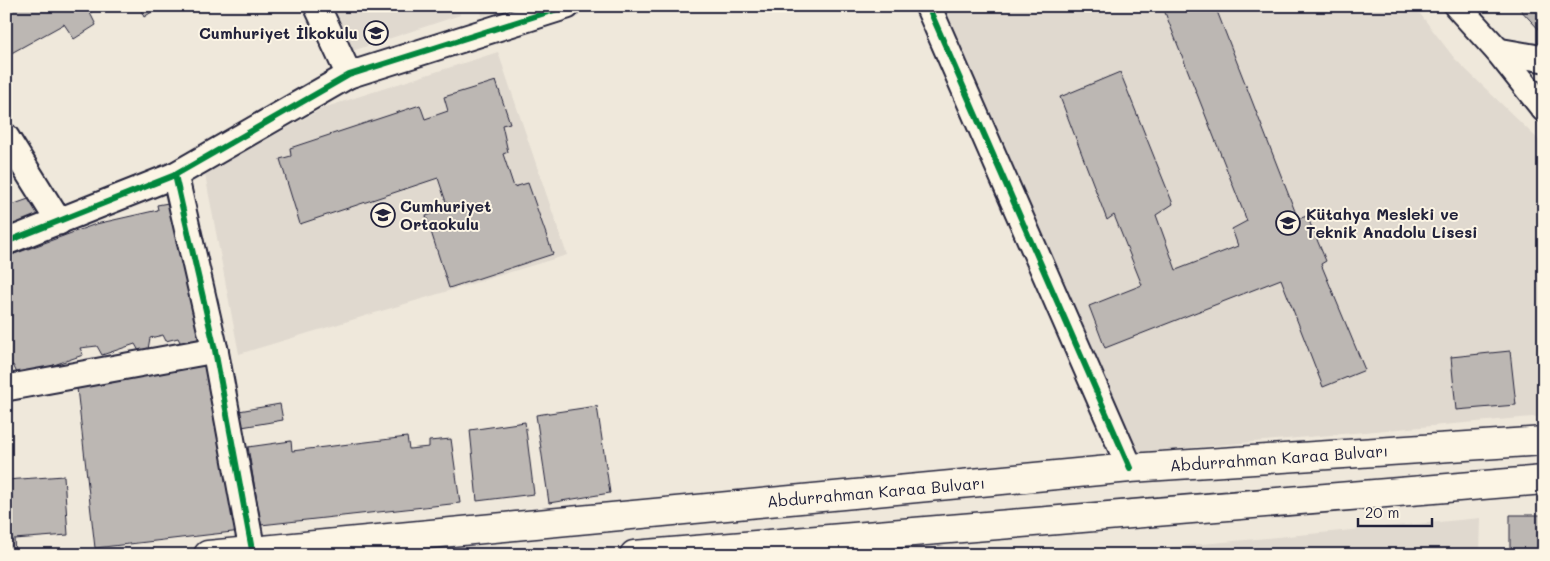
<svg xmlns="http://www.w3.org/2000/svg" width="1550" height="561" font-family="Mali,sans-serif">
<rect width="100%" height="100%" fill="#efe8db"/>
<filter id="ink" filterUnits="userSpaceOnUse"><feTurbulence type="fractalNoise" baseFrequency=".02" numOctaves="2"/><feDisplacementMap in="SourceGraphic" scale="10" xChannelSelector="R" yChannelSelector="G"/><feConvolveMatrix kernelMatrix="1 2 1 2 8 2 1 2 1" color-interpolation-filters="sRGB"/></filter>
<g filter="url(#ink)">
<g fill="#e0d9cf">
<polygon points="334,6 458,6 460,15 352,51"/>
<polygon points="479,6 513,6 482,16"/>
<polygon points="938,6 1414,6 1455,59 1544,145 1544,416 1131,453"/>
<polygon points="498,52 567,255 239,354 205,174 323,108"/>
<polygon points="1481,518 1480,555 1158,555 1159,548"/>
</g>
<g fill="#bcb7b3" stroke="#22223b">
<polygon points="6,6 102,6 90,13 96,25 74,39 64,24 6,56"/>
<polygon points="139,6 161,6 144,17"/>
<polygon points="1172,6 1215,6 1298,219 1307,216 1326,261 1321,264 1365,370 1323,387 1281,279 1105,348 1089,306 1142,285 1114,215 1107,220 1060,97 1120,72 1173,204 1156,215 1176,270 1238,246 1232,229 1247,221 1164,10"/>
<polygon points="1517,6 1544,6 1544,35"/>
<polygon points="496,81 510,123 502,125 508,152 503,154 514,187 528,183 553,254 449,288 426,216 448,208 438,178 300,224 280,159 291,156 290,148 420,105 425,119 448,111 444,97"/>
<polygon points="34,197 44,220 6,234 6,207"/>
<polygon points="174,202 206,339 181,344 178,338 166,341 163,335 150,338 148,349 139,351 135,344 102,355 97,346 80,348 83,355 19,377 13,365 6,368 6,257 96,224 158,210 157,205"/>
<polygon points="1510,351 1516,405 1456,410 1451,357"/>
<polygon points="209,364 241,531 95,548 77,388"/>
<polygon points="280,404 283,420 242,427 239,411"/>
<polygon points="597,406 610,493 549,503 536,415"/>
<polygon points="525,422 534,494 477,501 470,430"/>
<polygon points="407,437 409,449 429,447 429,441 451,439 460,503 261,525 248,447 291,441 292,451"/>
<polygon points="64,476 68,535 14,539 15,552 6,552 6,480"/>
<polygon points="1510,515 1544,515 1544,555 1538,555 1538,553 1510,553"/>
</g>
<g fill="none" stroke-linecap="round" stroke-linejoin="round">
<g stroke="#22223b" stroke-width="29">
<g id="minor">
<polyline points="317,6 349,75"/>
<polyline points="928,6 1130,468"/>
<polyline points="1457,6 1498,51 1544,109"/>
<polyline points="1498,51 1544,59"/>
<polyline points="6,137 59,222"/>
<polyline points="175,175 215,350 252,550"/>
<polyline points="6,242 175,175 349,75 567,6"/>
<polyline points="6,388 215,350"/>
</g>
</g>
<g stroke="#22223b" stroke-width="31">
<g id="secondary">
<polyline points="208,555 1130,468 1544,441"/>
<polyline points="634,555 1544,480"/>
</g>
</g>
<use href="#minor" stroke="#fcf5e5" stroke-width="25"/>
<use href="#secondary" stroke="#fcf5e5" stroke-width="28"/>
<g stroke="#fcf5e5" stroke-width="9">
<g id="cycleway">
<polyline points="928,6 1130,468"/>
<polyline points="175,175 215,350 252,550"/>
<polyline points="6,242 175,175 349,75 567,6"/>
</g>
</g>
<use href="#cycleway" stroke="#00873e" stroke-width="6"/>
</g>
</g>
<defs>
<g id="school-ring" transform="scale(1.25)"><circle r="9.5" fill="#fcf5e5" stroke="#22223b" stroke-width="1.5"/><path d="M0-5L7-2L0 1L-7-2ZM-4 1L0 2.5L4 1V4Q0 6-4 4Z" fill="#22223b"/></g>
</defs>
<g fill-rule="evenodd">
<use href="#school-ring" x="376" y="33"/>
<use href="#school-ring" x="383" y="215"/>
<use href="#school-ring" x="1288" y="223"/>
</g>
<g text-anchor="middle" stroke-width="4" stroke-linejoin="round" paint-order="stroke">
<g font-size="16" font-weight="bold" fill="#22223b" stroke="#fcf5e5" text-anchor="start">
<text x="358" y="39" text-anchor="end">Cumhuriyet İlkokulu</text>
<text x="400" y="212">Cumhuriyet<tspan x="400" dy="18">Ortaokulu</tspan></text>
<text x="1306" y="220">Kütahya Mesleki ve<tspan x="1306" dy="18">Teknik Anadolu Lisesi</tspan></text>
</g>
<g font-size="16" fill="#22223b" stroke="#fcf5e5">
<text transform="translate(1279 458) rotate(-4)" y="6">Abdurrahman Karaa Bulvarı</text>
<text transform="translate(876 492) rotate(-5)" y="6">Abdurrahman Karaa Bulvarı</text>
</g>
</g>
<rect width="1550" height="561" fill="none" stroke="#fcf5e5" stroke-width="25"/>
<rect x="12" y="12" width="1525" height="536" fill="none" stroke="#22223b" stroke-width="2" filter="url(#ink)"/>
<path d="M1358 518v8h74v-8" fill="none" stroke="#22223b" stroke-width="2.5"/>
<text x="1365" y="518" font-size="15" fill="#22223b" stroke="#fcf5e5" stroke-width="4" paint-order="stroke">20 m</text>
</svg>
